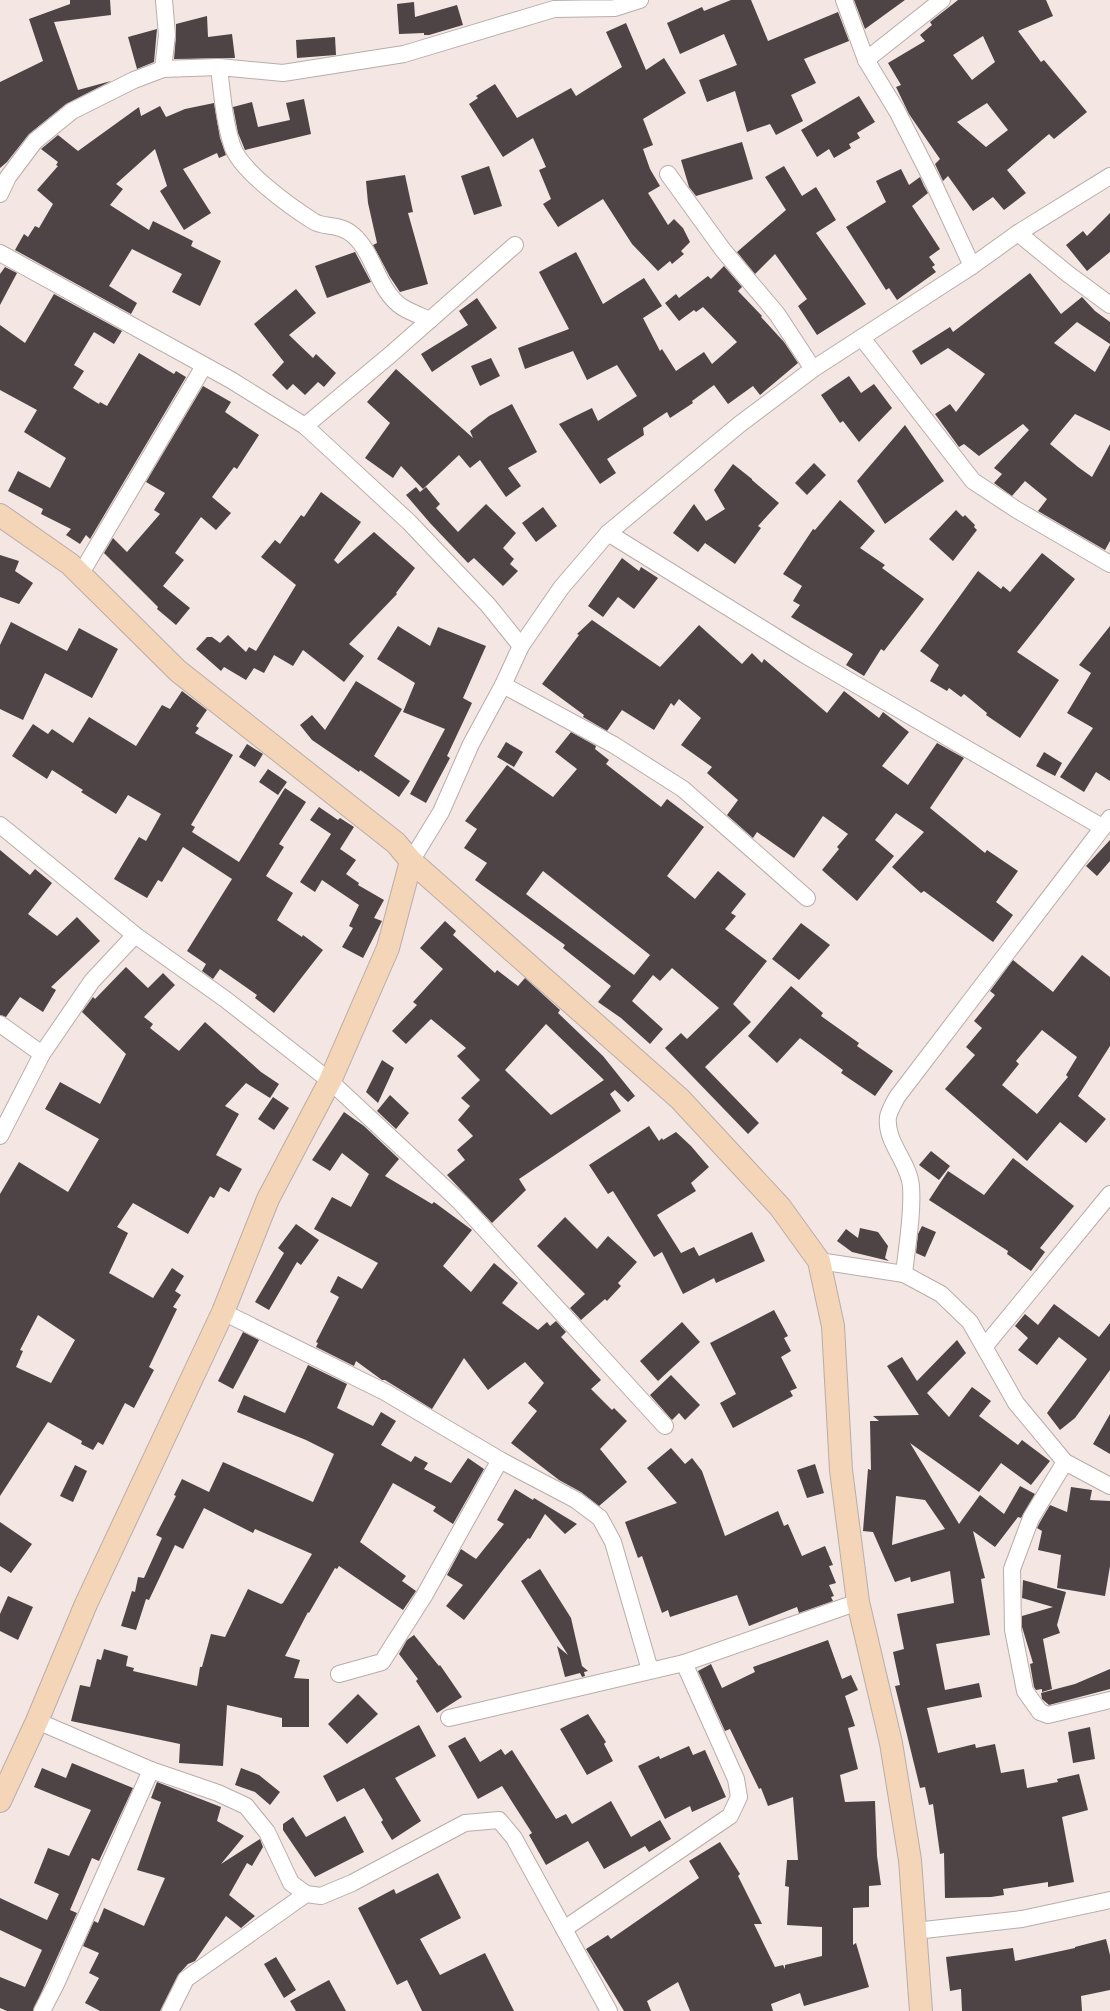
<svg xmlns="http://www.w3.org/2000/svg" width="1110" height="2011" font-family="Raleway,sans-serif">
<rect width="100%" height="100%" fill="#f3e6e3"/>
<g fill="#4e4445" fill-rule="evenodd">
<polygon points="70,0 110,0 111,15 54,22 78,90 111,81 66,104 29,134 7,162 0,168 0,82 43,61 29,19 70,4"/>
<polygon points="731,0 751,0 768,41 838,12 849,41 804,59 816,83 791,95 803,121 776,135 770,124 747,132 735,91 707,102 699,80 737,65 724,34 680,54 667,23 702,7 704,11"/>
<polygon points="854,0 905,0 865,29"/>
<path d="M958,0H1046L1053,16L1018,31L1041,62L1044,60L1087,112L1054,139L1049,134L1007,170L1026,193L1004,210L993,197L973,211L948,176L943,181L935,164L940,159L909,114L896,87L901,85L888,63L925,41L920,35L932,25L930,22ZM983,36L995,62L972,80L953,55ZM987,103L1008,130L986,147L957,122Z"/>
<polygon points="414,2 415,17 457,5 463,25 429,35 424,35 424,33 399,34 397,4"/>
<polygon points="207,16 208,37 232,34 235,58 174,59 176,36 176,24"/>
<polygon points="626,23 646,70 664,58 686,93 643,119 653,145 643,149 650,169 660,186 648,193 668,225 674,219 683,228 690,242 681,251 684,254 672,264 670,261 658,271 632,244 603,199 558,227 543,204 551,199 539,170 546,167 533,138 503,157 469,104 478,98 476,96 495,84 517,118 571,88 576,96 622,67 606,32"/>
<polygon points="157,29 154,62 137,69 128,37"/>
<polygon points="335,37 336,55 297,58 296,40"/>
<polygon points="859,96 875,122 857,133 860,138 849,144 851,148 834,158 829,149 817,157 801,130"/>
<polygon points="304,99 311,134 245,150 238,133 233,107 252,102 258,127 290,120 286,103"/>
<polygon points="214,103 220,138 226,155 219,158 217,153 183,169 211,213 184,230 160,191 167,186 155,149 116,184 123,189 110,205 149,230 153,221 193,241 191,246 221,261 200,306 172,292 182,274 132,249 109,286 137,303 131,314 15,250 24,234 28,237 35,226 39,228 53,204 37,190 58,166 56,165 58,162 41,149 58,135 78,151 139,107 141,116 160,106 166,117 185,109"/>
<polygon points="742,142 753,179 696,196 689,187 681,160"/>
<polygon points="489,166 502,206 474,215 461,176"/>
<polygon points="784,166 802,196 816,187 836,220 816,233 866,304 817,335 798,306 807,299 775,254 755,274 737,252 786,210 765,177"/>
<polygon points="901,169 909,185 920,177 924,186 928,193 912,206 940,249 929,257 935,265 932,267 936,272 897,300 889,288 886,290 846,227 886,202 876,181"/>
<polygon points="405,175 413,212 408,213 428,284 400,292 390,277 373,245 377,243 368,203 366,181"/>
<polygon points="1110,213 1110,252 1087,271 1066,245 1083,231 1087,236"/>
<polygon points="355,252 371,282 327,298 315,266"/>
<polygon points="576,252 603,304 644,278 662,306 643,318 660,351 662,349 676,371 704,352 712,364 737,342 703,307 696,312 694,310 679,321 665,303 676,294 679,298 708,276 711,279 724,266 742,287 738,291 762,316 761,317 784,342 798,363 760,395 753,386 728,404 714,385 692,401 693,403 670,418 667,412 643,428 644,435 607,459 616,473 600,484 559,424 592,408 598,421 637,396 617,365 587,380 573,351 525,369 518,348 569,329 539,272"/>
<polygon points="5,267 17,273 0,305 0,274"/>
<polygon points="1030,273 1061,314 1082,297 1095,311 1110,322 1110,344 1077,322 1054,343 1095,372 1110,345 1110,431 1075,414 1050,444 1078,467 1092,477 1110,444 1110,541 1105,550 1038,511 1047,499 1025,481 1012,496 994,483 1002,474 994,468 1029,430 1023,424 979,456 964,444 959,447 935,414 950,404 956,412 985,374 948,348 921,365 912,351 950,327 953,332"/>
<polygon points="296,289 316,313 289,335 313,358 316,354 336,373 324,387 318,382 305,395 293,384 287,390 272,375 284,362 254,324"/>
<polygon points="54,294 122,331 114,344 94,332 74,365 84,371 73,388 99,404 100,402 107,406 139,353 174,374 176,371 186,377 90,539 86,535 80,544 66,535 71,529 41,514 43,509 8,491 18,471 50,488 66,458 24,432 37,410 0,390 0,325 25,343"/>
<polygon points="477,298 497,328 432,372 421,354 468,325 459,311"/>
<polygon points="491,358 500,376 480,386 471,366"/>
<polygon points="396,369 473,438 470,431 489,416 512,404 537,452 508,468 521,486 506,497 480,460 470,468 459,455 423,489 401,466 393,478 365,458 390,423 367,402"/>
<polygon points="849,376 861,393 874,384 892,408 859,442 843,421 840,423 821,395"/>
<polygon points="203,386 231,402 225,412 259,435 237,469 234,467 212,497 231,513 216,530 201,517 175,553 184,560 163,586 190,608 176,625 157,609 158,607 104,553 113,538 127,552 160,514 154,510 165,493 146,482"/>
<polygon points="905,425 944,481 885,524 857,481"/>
<polygon points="814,463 826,475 807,495 795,483"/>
<polygon points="733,464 752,479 752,480 779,503 758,526 761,528 735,564 705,543 698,552 673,533 694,504 706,521 725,509 714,490"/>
<polygon points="416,487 420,492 426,487 440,504 436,508 458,532 486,504 516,533 503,548 514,559 510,564 518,571 503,586 474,558 468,563 430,523 406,495"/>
<polygon points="321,492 361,522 334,560 338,564 374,532 415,568 396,593 397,594 349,644 364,656 344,682 303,650 293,666 274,655 264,673 254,668 246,680 224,667 221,671 196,649 207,637 212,637 220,643 228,635 246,652 249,647 256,651 296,585 261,557 275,540 280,544 301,515 304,517"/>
<polygon points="840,500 875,531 860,548 885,565 882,568 924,599 884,651 881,649 864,676 846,665 853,654 791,617 800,605 793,601 802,586 783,574 813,529 815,530"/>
<polygon points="543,507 557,526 536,542 522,523"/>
<polygon points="956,510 963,517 965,515 975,525 974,527 977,530 953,561 929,539"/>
<polygon points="1042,553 1075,579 1017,652 1059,680 1020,738 986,715 987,713 964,694 961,697 949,688 947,691 930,681 939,665 920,651 978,571 1001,589 1003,586 1010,592"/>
<polygon points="0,555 19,561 15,571 33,583 19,604 0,597"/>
<polygon points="622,558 639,571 641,567 658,578 634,609 618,597 603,617 588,606"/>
<polygon points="592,620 660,667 699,625 742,664 752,653 762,663 764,659 827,713 844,691 879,718 883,712 909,732 882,766 908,785 937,743 964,758 930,808 985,853 987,850 1018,871 996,902 1013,915 993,942 924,891 921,893 892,867 924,832 896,813 875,840 894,856 857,901 822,870 839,849 837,847 848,834 823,816 794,858 757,832 753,838 727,815 738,800 707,773 712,767 681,745 701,718 679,699 674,706 671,703 654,730 622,710 607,731 583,717 584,715 542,684 579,635 577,634"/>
<polygon points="11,622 67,651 79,628 118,649 92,698 45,673 23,720 0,709 0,645"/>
<polygon points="398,626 430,646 438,627 486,646 463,698 472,703 447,756 450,758 426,803 410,794 445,729 403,712 415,683 377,659"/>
<polygon points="1110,626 1110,781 1096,772 1084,792 1060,777 1093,728 1067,713 1091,673 1079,665"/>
<polygon points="356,681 402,709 374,756 410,781 399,797 360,770 359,772 312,740 300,725 312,715 325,730"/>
<polygon points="182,691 207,710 196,726 199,728 195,733 233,755 191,825 195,827 192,832 239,862 285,788 306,802 279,844 284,847 266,876 293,893 277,920 302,937 303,935 323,950 274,1013 255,998 257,995 220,969 213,979 202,971 206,964 187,951 232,879 183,847 162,882 158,880 147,898 114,879 139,837 146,841 161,814 128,795 116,814 81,792 83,790 52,770 47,779 12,756 33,724 48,734 52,729 73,743 89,717 136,746 162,705 170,709"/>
<path d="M571,732L596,746L595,749L609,760L606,764L661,807L667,799L704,827L667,876L695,899L718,871L746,894L731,913L736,916L725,929L767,961L733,1004L751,1022L705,1067L759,1123L748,1134L665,1048L681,1033L687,1039L719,1008L672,968L660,981L653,975L632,1001L663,1029L650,1044L621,1018L598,1002L611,986L563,948L565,945L475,880L487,863L464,848L477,829L465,821L507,765L553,797L577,769L555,752ZM543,871L650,955L634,975L526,894Z"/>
<polygon points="506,742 523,752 514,767 497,757"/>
<polygon points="247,744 263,754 255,767 239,757"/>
<polygon points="1044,752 1062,763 1055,776 1036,766"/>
<polygon points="268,769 287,782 278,795 259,782"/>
<polygon points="319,807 338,820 340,818 354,827 340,849 356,860 346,874 359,883 358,885 384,900 374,918 382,921 363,958 342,947 353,928 349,926 359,905 322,880 315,892 300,882 331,834 310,820"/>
<polygon points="1110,840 1110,861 1097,876 1086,866"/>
<polygon points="0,850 30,875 35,869 52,883 28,914 57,936 77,917 100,941 51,987 56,990 43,1012 20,997 6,1017 0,1015"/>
<path d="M445,921L456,931L453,935L495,973L497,970L518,986L525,978L560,1010L558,1013L603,1056L635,1096L628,1102L615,1090L610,1094L621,1111L519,1179L526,1190L492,1223L447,1175L465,1160L457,1150L473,1136L458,1120L470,1106L461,1098L480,1080L457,1056L466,1048L431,1019L406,1044L392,1031L417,1005L413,1002L443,969L420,948ZM546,1024L604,1080L551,1115L505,1070Z"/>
<polygon points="801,923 830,945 799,980 772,959"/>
<path d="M1082,955L1110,977V1046L1078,1096L1106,1119L1086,1143L1060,1122L1027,1161L945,1089L975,1055L966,1047L982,1028L974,1021L995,995L990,991L1013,960L1053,992ZM1042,1030L1077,1057L1066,1075L1068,1077L1037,1114L1002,1085L1019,1064L1016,1061Z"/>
<path d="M126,967L148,988L163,973L175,985L144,1017L153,1024L150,1028L179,1051L205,1022L261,1072L279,1084L270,1098L246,1083L225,1106L239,1114L216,1155L242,1169L229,1192L220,1187L214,1198L210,1196L188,1234L133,1203L117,1227L128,1233L109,1273L153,1298L172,1268L184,1276L175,1291L181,1295L173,1307L177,1309L149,1367L154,1370L134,1408L125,1403L103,1445L98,1442L93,1450L81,1444L82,1441L48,1422L0,1496V1194L19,1162L68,1192L99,1139L45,1109L60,1082L100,1104L126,1054L82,1012L93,997L95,999ZM38,1315L75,1340L51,1383L16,1367L23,1351L20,1350Z"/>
<polygon points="791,986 823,1013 821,1016 859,1043 857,1046 893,1071 875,1096 841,1073 843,1070 800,1038 777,1063 748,1036"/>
<polygon points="382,1060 394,1068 378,1103 366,1092"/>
<polygon points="390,1095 409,1113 396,1129 377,1111"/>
<polygon points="273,1097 289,1108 274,1130 258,1119"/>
<polygon points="344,1112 364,1126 399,1159 385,1176 432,1204 434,1202 472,1230 443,1266 471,1292 494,1263 518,1283 502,1303 538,1330 547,1322 550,1326 556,1321 566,1332 561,1337 601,1380 591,1389 612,1410 614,1408 627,1421 600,1449 627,1482 599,1506 581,1492 559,1480 511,1443 537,1411 528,1403 544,1383 525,1362 488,1390 464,1358 432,1409 385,1380 382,1380 356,1361 354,1366 316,1347 318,1343 316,1342 339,1297 330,1292 338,1276 362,1289 378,1263 314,1229 332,1197 351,1207 369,1174 342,1153 330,1171 312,1160"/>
<polygon points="649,1126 659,1141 662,1138 663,1140 676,1132 691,1146 709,1167 691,1183 696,1191 657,1215 681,1253 694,1247 699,1256 752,1232 765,1261 716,1283 714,1278 683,1294 662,1252 654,1257 613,1191 608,1194 589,1165"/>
<polygon points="931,1151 950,1166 939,1180 919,1165"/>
<polygon points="1013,1158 1074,1206 1040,1248 1045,1252 1031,1271 1007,1254 1008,1251 929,1200 948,1171 984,1195"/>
<polygon points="565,1217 597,1249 608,1236 637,1262 618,1283 621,1286 607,1301 605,1299 581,1320 570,1308 585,1294 537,1246"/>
<polygon points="296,1224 319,1240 301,1265 297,1262 269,1310 255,1302 284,1253 278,1248"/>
<polygon points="922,1226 936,1232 925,1257 916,1253 918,1234"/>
<polygon points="860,1228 878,1232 888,1246 885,1258 889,1261 852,1252 837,1241 846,1229 858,1238"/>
<polygon points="1054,1304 1099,1337 1110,1323 1110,1370 1075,1418 1060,1430 1047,1413 1087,1359 1059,1337 1037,1365 1018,1350 1028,1338 1015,1326 1025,1314 1038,1325"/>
<polygon points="774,1310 788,1336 784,1338 791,1351 781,1357 797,1388 790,1391 793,1396 733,1428 720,1403 736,1394 710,1343"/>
<polygon points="682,1322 700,1342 658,1381 640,1361"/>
<polygon points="243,1332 259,1340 233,1389 218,1381"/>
<path d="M957,1340L966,1353L927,1393L949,1417L972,1387L991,1401L979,1416L1018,1445L1022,1440L1050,1461L1031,1485L1001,1463L979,1492L910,1443L959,1524L980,1495L1004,1514L1020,1486L1035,1494L1021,1518L1018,1517L995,1547L973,1531L985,1578L981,1579L990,1635L936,1644L945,1690L979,1683L982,1697L927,1708L938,1753L975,1744L976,1748L995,1744L1001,1773L1024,1769L1027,1788L1058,1782L1057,1779L1079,1774L1088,1810L1062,1817L1074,1882L1048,1887V1882L1003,1889L1004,1895L991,1897L945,1898L944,1853L940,1854L933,1804L929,1805L925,1787L920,1788L895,1686L900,1685L893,1652L904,1649L897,1614L954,1603L950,1571L911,1582L910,1577L895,1582L873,1532L863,1531L868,1469L871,1470L870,1421H879L873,1416L919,1415L887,1366L902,1357L917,1381ZM896,1496L925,1500L945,1529L892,1545Z"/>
<polygon points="308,1365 347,1384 337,1408 373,1426 381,1412 396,1421 381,1445 411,1462 415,1456 428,1463 424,1469 451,1483 468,1458 484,1469 453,1524 433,1511 436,1507 393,1483 360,1542 406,1576 402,1581 416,1591 403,1610 339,1566 337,1569 335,1568 309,1613 308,1612 285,1656 300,1660 294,1678 309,1679 309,1727 282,1727 282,1718 227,1705 223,1766 179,1763 180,1744 71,1721 80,1685 90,1687 97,1659 101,1660 104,1649 128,1656 126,1666 134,1668 133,1671 197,1686 200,1667 202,1667 211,1634 225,1637 248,1589 281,1604 283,1603 312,1554 255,1529 253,1533 204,1508 183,1549 175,1545 149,1600 146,1599 136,1630 121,1626 132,1591 135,1592 138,1577 144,1578 162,1538 156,1535 176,1496 174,1495 182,1479 209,1492 223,1462 313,1502 334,1454 306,1440 237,1412 244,1395 285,1413"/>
<polygon points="671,1375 700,1405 685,1420 679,1413 672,1420 650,1395"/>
<polygon points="1110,1414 1110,1454 1093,1444"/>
<polygon points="671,1448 685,1464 692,1458 702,1471 725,1536 778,1511 784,1526 788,1524 802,1556 825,1546 833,1565 829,1566 836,1583 829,1585 834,1596 831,1597 833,1601 799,1613 797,1607 749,1626 737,1595 670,1617 668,1610 662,1613 642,1556 638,1558 625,1522 677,1503 647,1468"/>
<polygon points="815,1464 824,1493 807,1498 797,1470"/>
<polygon points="75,1465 87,1471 73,1502 60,1496"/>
<polygon points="1071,1487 1092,1490 1090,1500 1110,1501 1110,1566 1105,1596 1057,1588 1061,1555 1038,1550 1042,1531 1037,1528 1040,1522 1050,1505 1067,1512"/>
<polygon points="515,1489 533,1500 534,1498 577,1524 565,1534 545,1514 530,1539 528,1538 464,1620 446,1606 463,1585 447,1575 461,1549 476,1559 504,1524 497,1520"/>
<polygon points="0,1522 32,1544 11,1573 0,1566"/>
<polygon points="540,1569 571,1618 582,1666 588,1671 584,1672 585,1676 582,1677 580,1673 565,1677 557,1646 568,1655 521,1581"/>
<polygon points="1023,1580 1066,1592 1057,1625 1060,1633 1043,1639 1052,1689 1042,1692 1042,1689 1036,1690 1034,1687 1030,1664 1033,1663 1022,1627 1022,1616 1053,1607 1022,1598"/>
<polygon points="8,1596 33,1607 18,1640 0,1631 0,1614"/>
<polygon points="414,1635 439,1666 440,1665 462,1697 437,1713 416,1681 418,1679 399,1654 407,1640"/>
<polygon points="828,1640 842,1679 851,1675 858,1690 845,1696 855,1726 848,1728 858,1769 840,1775 845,1802 875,1801 877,1856 881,1885 869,1886 869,1907 853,1908 853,1945 856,1943 869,1987 804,2006 800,1993 771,2004 773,2011 690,2011 678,1982 647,2001 651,2011 624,2011 586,1949 608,1935 611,1939 699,1878 689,1861 720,1842 740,1874 738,1876 762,1924 754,1924 775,1967 783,1965 785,1969 785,1965 822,1956 822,1927 787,1925 789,1887 785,1886 787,1860 798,1860 793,1797 768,1806 761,1788 759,1789 730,1729 725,1731 698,1671 711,1664 722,1688 755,1672 753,1667"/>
<polygon points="1110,1669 1110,1689 1049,1705 1042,1699 1041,1693 1075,1684"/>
<polygon points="358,1694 378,1714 347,1744 328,1724"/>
<polygon points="588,1714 606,1742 604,1744 613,1761 587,1775 560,1729"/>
<polygon points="419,1725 436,1756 395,1778 421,1821 392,1840 381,1822 383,1820 364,1788 337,1802 323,1776"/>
<polygon points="1090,1727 1095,1759 1073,1763 1068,1732"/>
<polygon points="465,1737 480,1762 501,1749 505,1755 512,1750 556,1819 566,1814 572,1824 611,1801 631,1837 660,1820 671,1839 649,1852 645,1846 604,1869 588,1841 546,1865 529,1835 532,1833 502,1786 478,1799 448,1746"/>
<polygon points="689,1746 693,1755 705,1750 726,1797 692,1812 690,1806 665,1819 638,1766 659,1756 660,1759"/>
<polygon points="72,1763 133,1788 99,1861 92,1858 70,1910 77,1913 33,2011 7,2011 0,2008 0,1977 25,1987 42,1950 0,1930 0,1898 47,1920 59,1894 34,1883 48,1848 69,1856 91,1810 34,1787 42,1768 66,1778"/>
<polygon points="241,1768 259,1775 280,1792 270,1805 255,1792 235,1785"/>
<polygon points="157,1782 221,1807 217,1821 244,1836 221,1864 260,1839 263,1847 252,1866 247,1863 229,1895 255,1916 241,1928 226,1916 195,1961 188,1964 178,1975 160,2011 100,2011 85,2003 99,1978 89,1973 99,1953 83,1946 94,1921 98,1923 104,1908 144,1926 165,1878 137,1870 161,1802 151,1798"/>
<polygon points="345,1816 364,1852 315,1877 283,1830 283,1824 293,1817 306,1837"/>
<polygon points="438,1873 461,1918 420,1939 440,1975 485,1953 514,2011 422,2011 407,1980 397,1985 358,1908 394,1889 396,1894"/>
<polygon points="1106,1939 1110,1955 1110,1990 1081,1996 1082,2011 962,2011 961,1989 950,1991 946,1957 1013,1948 1015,1961 1075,1948 1075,1947"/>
<polygon points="276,1957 296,1990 284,1998 264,1964"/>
<polygon points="329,1980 346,2011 296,2011 290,2001"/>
</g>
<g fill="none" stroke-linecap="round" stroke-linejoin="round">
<g stroke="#b8adaa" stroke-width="18">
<g id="street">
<polyline points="844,0 866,60 897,111 933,182 972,266"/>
<polyline points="866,60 942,0"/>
<path d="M219,67C222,93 224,120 232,145C239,170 291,207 313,221C323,228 339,223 353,235C375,254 377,290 402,307C410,312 421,316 430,320"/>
<polyline points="163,69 167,35 164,0"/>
<polyline points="668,174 723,250 777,314 813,369"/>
<polyline points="0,194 8,177 35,141 72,111 134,80 163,69 219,67 283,73 404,54 554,9 615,8 640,0"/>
<polyline points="1018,233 1068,274 1110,305"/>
<polyline points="0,253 231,380 305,426 409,522 488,605 521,646"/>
<polyline points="862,338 973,481 1017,510 1110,564"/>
<polyline points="305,426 390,355 515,245"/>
<polyline points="608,533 805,655 1102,827"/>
<polyline points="80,575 204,366"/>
<polyline points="503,685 614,745 683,789 807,898"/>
<polyline points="0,825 135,935 225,999 330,1081 460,1202 665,1426"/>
<polyline points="411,861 441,812 471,744 503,685 521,646 561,588 608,533 740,424 813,369 972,266 1018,233 1110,176"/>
<polyline points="0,1024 42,1054"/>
<polyline points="0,1136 42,1054 92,981 135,935"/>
<polyline points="819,1261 904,1274 941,1294 970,1322 1016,1403 1065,1462 1110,1486"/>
<path d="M904,1274C907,1245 913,1215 911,1186C909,1162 885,1142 888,1117C889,1111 894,1103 897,1097L1110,818"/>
<polyline points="223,1312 385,1392 500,1460 576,1500 600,1518 613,1542 650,1670"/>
<polyline points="985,1346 1110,1194"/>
<polyline points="1065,1462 1031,1518 1012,1569 1013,1630 1025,1691 1040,1712 1048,1715 1110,1700"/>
<polyline points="339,1674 382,1662 424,1596 500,1460"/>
<polyline points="449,1718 684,1663 858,1602"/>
<polyline points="37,1721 151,1770 218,1793 246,1806 267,1832 291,1883 306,1894 321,1896 352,1883 465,1823 499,1820 514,1838 609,2011"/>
<polyline points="564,1929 730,1816 739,1797 736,1779 684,1663"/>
<polyline points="915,1931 1022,1919 1110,1900"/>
<polyline points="42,2011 56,1984 151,1770"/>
<polyline points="170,2011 186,1979 306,1894"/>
</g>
</g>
<g stroke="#b8adaa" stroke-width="24">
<g id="secondary">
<polyline points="0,515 70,564 178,671 396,843 411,861 680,1099 780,1207 819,1261 833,1326 841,1470 858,1602 891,1743 910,1860 921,2011"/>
<polyline points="0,1801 37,1721 86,1604 223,1312 268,1199 330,1081 388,948 411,861"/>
</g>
</g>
<use href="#street" stroke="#fff" stroke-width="16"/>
<use href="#secondary" stroke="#f4d5b7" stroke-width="22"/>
</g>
</svg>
